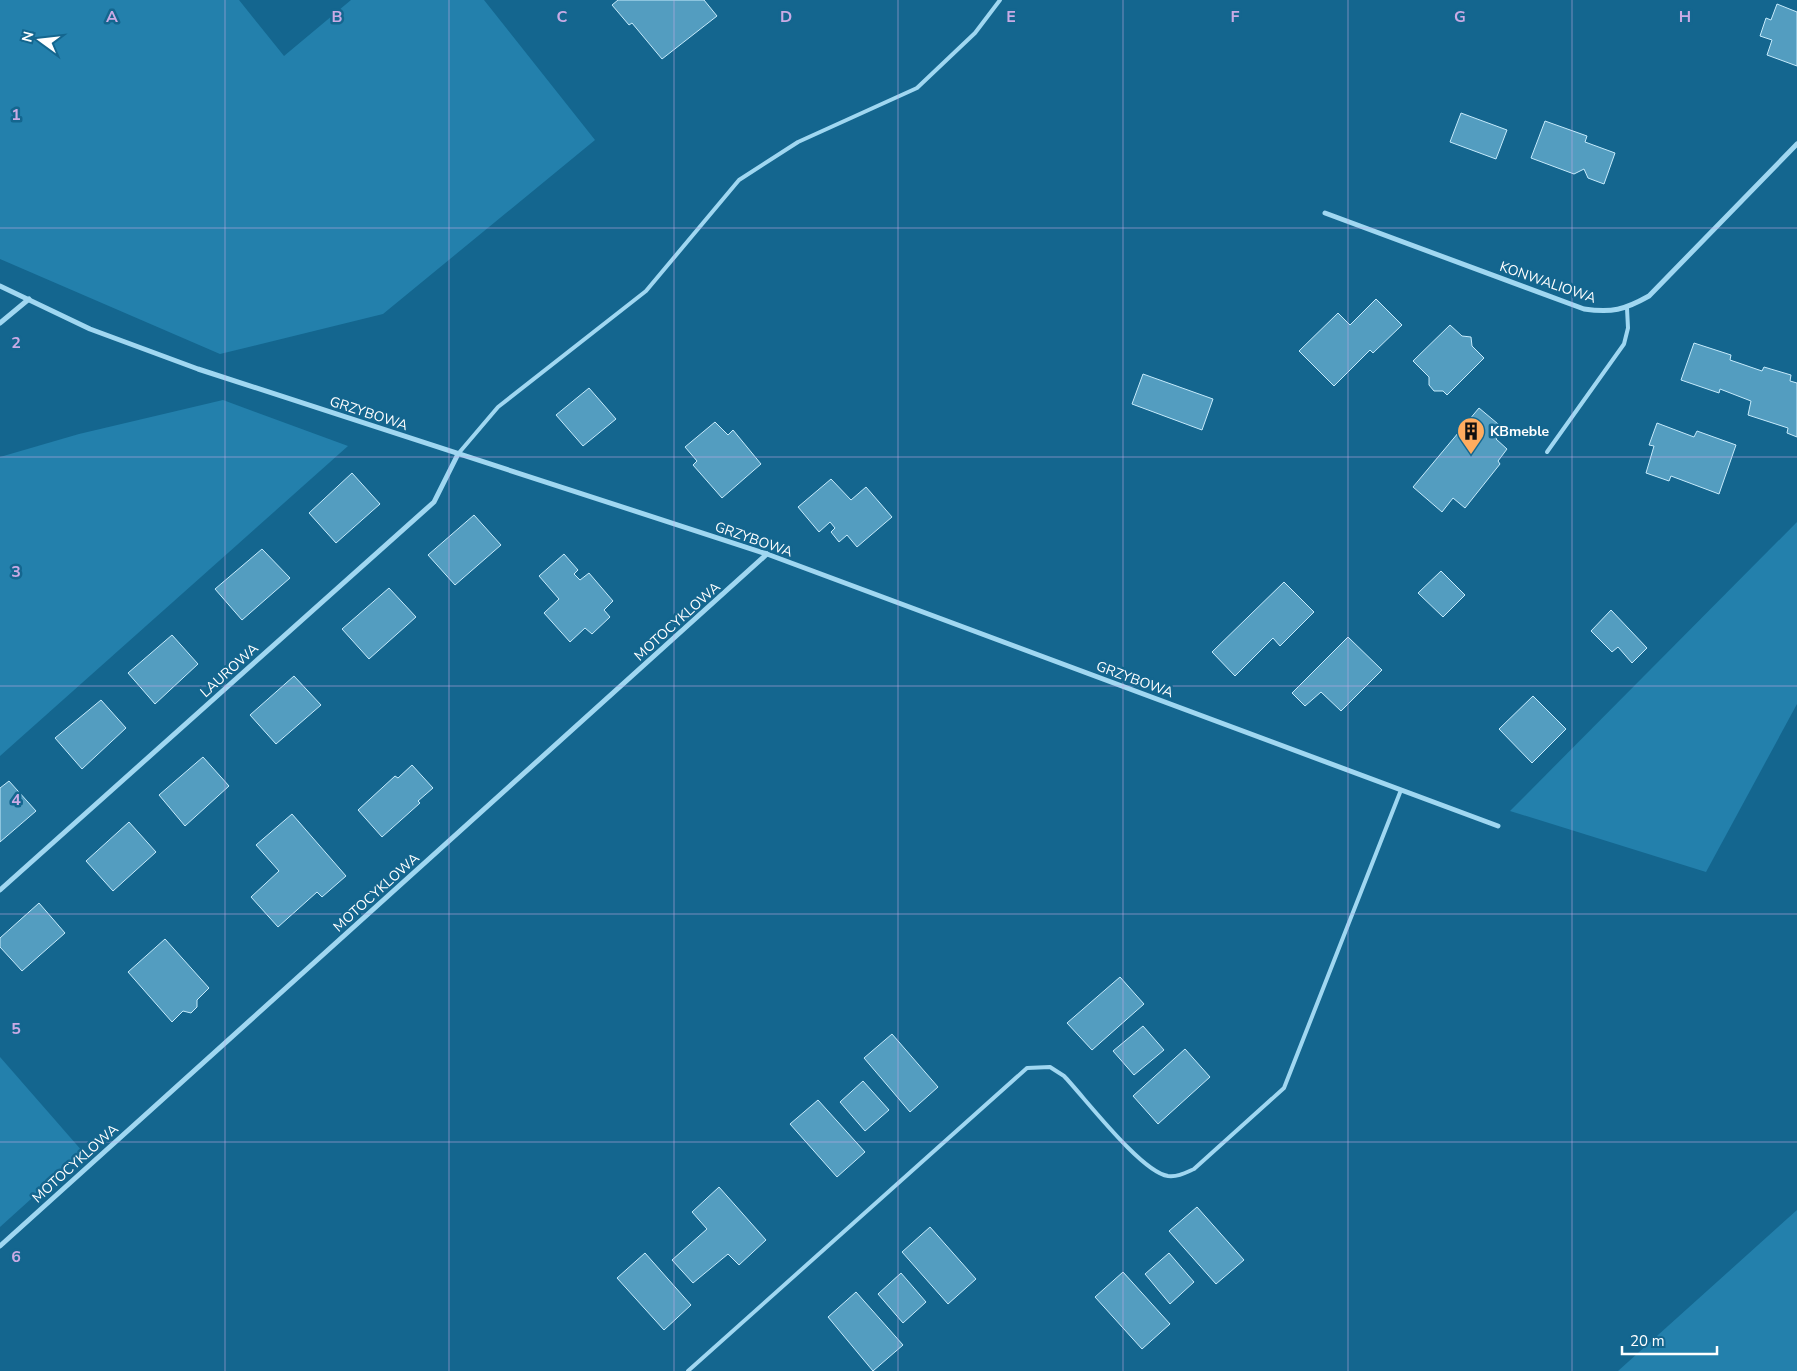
<svg xmlns="http://www.w3.org/2000/svg" width="1797" height="1371" font-family="'Nunito Sans',sans-serif">
<rect width="100%" height="100%" fill="#14668f"/>
<g fill="#2380ac">
<polygon points="0,0 239,0 284,56 351,0 484,0 595,140 383,314 220,354 0,259"/>
<polygon points="223,400 348,446 0,756 0,457 79,434"/>
<polygon points="1797,522 1797,704 1706,872 1510,811"/>
<polygon points="0,1057 83,1152 0,1227"/>
<polygon points="1797,1210 1797,1371 1618,1371"/>
</g>
<g fill="#539dc0" stroke="#c6ebfc">
<polygon points="618,0 704,0 717,16 662,59 632,23 629,25 612,5"/>
<polygon points="1777,4 1797,12 1797,66 1767,55 1772,40 1760,36 1766,18 1771,20"/>
<polygon points="1461,113 1507,130 1496,159 1450,142"/>
<polygon points="1545,121 1587,136 1585,142 1615,153 1604,184 1588,178 1584,169 1574,174 1531,158"/>
<polygon points="1376,299 1402,325 1373,353 1370,350 1334,386 1299,351 1338,313 1350,325"/>
<polygon points="1450,325 1462,336 1471,337 1472,346 1484,358 1447,395 1443,391 1434,391 1429,385 1429,377 1413,361"/>
<polygon points="1694,343 1731,355 1730,360 1762,371 1764,367 1791,375 1790,381 1797,383 1797,437 1787,433 1788,428 1748,415 1751,401 1720,389 1719,393 1681,380"/>
<polygon points="1143,374 1213,399 1202,430 1132,404"/>
<polygon points="589,388 616,419 583,446 556,415"/>
<polygon points="1479,408 1504,429 1496,439 1507,449 1498,461 1500,464 1465,508 1453,498 1442,512 1413,487"/>
<polygon points="715,422 728,435 733,430 761,464 722,498 693,465 697,461 685,447"/>
<polygon points="1657,423 1694,437 1697,431 1736,445 1719,494 1671,476 1669,481 1646,473 1654,446 1649,445"/>
<polygon points="352,473 380,504 336,543 309,513"/>
<polygon points="831,479 851,500 866,487 892,517 857,547 847,535 839,542 831,532 835,528 830,522 819,532 798,507"/>
<polygon points="474,515 501,545 455,585 428,555"/>
<polygon points="262,549 290,578 242,620 215,589"/>
<polygon points="564,554 578,570 574,574 580,580 589,573 613,601 604,610 610,617 592,634 585,628 570,642 544,613 559,599 539,576"/>
<polygon points="1441,571 1465,595 1443,617 1418,593"/>
<polygon points="1284,582 1314,612 1280,646 1273,638 1235,676 1212,652"/>
<polygon points="389,588 416,617 369,659 342,629"/>
<polygon points="1611,610 1647,648 1632,663 1618,647 1612,652 1591,631"/>
<polygon points="172,635 198,664 155,704 128,673"/>
<polygon points="1348,637 1382,670 1341,711 1321,692 1305,706 1292,693"/>
<polygon points="294,676 321,705 276,744 250,715"/>
<polygon points="1533,696 1566,729 1532,763 1499,729"/>
<polygon points="101,700 126,728 82,769 55,738"/>
<polygon points="203,757 229,786 185,826 159,795"/>
<polygon points="412,765 433,788 418,801 420,803 382,837 358,810 395,776 398,778"/>
<polygon points="9,781 36,811 0,842 0,788"/>
<polygon points="292,814 346,876 322,897 317,892 278,927 251,897 279,871 256,845"/>
<polygon points="129,822 156,852 113,891 86,861"/>
<polygon points="39,903 65,933 22,971 0,947 0,938"/>
<polygon points="165,939 209,988 197,1000 197,1007 191,1013 183,1011 172,1022 128,972"/>
<polygon points="1120,977 1144,1004 1092,1050 1067,1023"/>
<polygon points="1143,1026 1164,1050 1134,1075 1113,1051"/>
<polygon points="892,1034 938,1087 910,1112 864,1058"/>
<polygon points="1185,1049 1210,1077 1158,1124 1133,1096"/>
<polygon points="863,1081 889,1110 865,1131 840,1102"/>
<polygon points="818,1100 865,1152 837,1177 790,1124"/>
<polygon points="719,1187 766,1240 739,1265 728,1254 693,1283 672,1260 707,1229 692,1212"/>
<polygon points="1197,1207 1244,1260 1216,1284 1169,1231"/>
<polygon points="930,1227 976,1279 948,1304 902,1252"/>
<polygon points="645,1253 691,1305 664,1330 617,1278"/>
<polygon points="1169,1253 1194,1282 1170,1304 1145,1274"/>
<polygon points="1123,1272 1170,1324 1142,1349 1095,1297"/>
<polygon points="901,1273 926,1302 903,1323 878,1294"/>
<polygon points="856,1292 903,1345 873,1371 828,1317"/>
</g>
<g fill="none" stroke-linecap="round" stroke-linejoin="round">
<g stroke="#a0d7f1" stroke-width="4">
<polyline points="1547,452 1624,344 1628,328 1627,308"/>
<polyline points="458,454 498,407 646,291 739,180 798,142 917,88 975,33 1000,0"/>
<path d="M688,1371L1027,1068L1050,1067L1064,1076C1085,1098 1141,1172 1168,1176C1178,1177 1185,1173 1194,1169L1284,1088L1401,790"/>
</g>
<g stroke="#a0d7f1" stroke-width="5">
<path d="M1325,213L1584,309C1612,313 1624,310 1649,296L1797,144"/>
<polyline points="0,286 90,329 198,369 767,554 1498,826"/>
<polyline points="0,323 29,299"/>
<polyline points="0,890 434,502 458,454"/>
<polyline points="0,1246 767,554"/>
</g>
</g>
<path fill="none" stroke="#caabe5" stroke-width="1" stroke-opacity="0.55" d="M225,0V1371M449,0V1371M674,0V1371M898,0V1371M1123,0V1371M1348,0V1371M1572,0V1371M0,228H1797M0,457H1797M0,686H1797M0,914H1797M0,1142H1797"/>
<defs>
<g id="building-pin" transform="scale(1.4375)"><path d="M0 17L-7.5 6A9.5 9.5 0 1 1 7.5 6Z" fill="#ffac5f" stroke="#14668f"/><path d="M-4-6H4V6H1V3H-1V6H-4ZM-2.5-4.3h1.7v1.8h-1.7ZM.8-4.3h1.7v1.8H.8ZM-2.5-1h1.7V.8h-1.7ZM.8-1h1.7V.8H.8Z" fill="#111"/></g>
</defs>
<g fill-rule="evenodd">
<use href="#building-pin" x="1471" y="431"/>
</g>
<g text-anchor="middle" stroke-width="5" stroke-linejoin="round" paint-order="stroke">
<g font-size="14" fill="#fff" stroke="#14668f">
<text transform="translate(1548 282) rotate(19)" y="5">KONWALIOWA</text>
<text transform="translate(369 413) rotate(18)" y="5">GRZYBOWA</text>
<text transform="translate(754 539) rotate(19)" y="5">GRZYBOWA</text>
<text transform="translate(677 621) rotate(-42)" y="5">MOTOCYKLOWA</text>
<text transform="translate(229 670) rotate(-42)" y="5">LAUROWA</text>
<text transform="translate(1135 679) rotate(20)" y="5">GRZYBOWA</text>
<text transform="translate(376 892) rotate(-42)" y="5">MOTOCYKLOWA</text>
<text transform="translate(75 1163) rotate(-42)" y="5">MOTOCYKLOWA</text>
</g>
<g font-size="14" font-weight="bold" fill="#fff" stroke="#14668f" text-anchor="start">
<text x="1490" y="436">KBmeble</text>
</g>
</g>
<g font-size="16" text-anchor="middle" font-weight="bold" fill="#caabe5" stroke="#14668f" stroke-width="5" stroke-linejoin="round" paint-order="stroke">
<text x="112" y="22">A</text>
<text x="337" y="22">B</text>
<text x="562" y="22">C</text>
<text x="786" y="22">D</text>
<text x="1011" y="22">E</text>
<text x="1235" y="22">F</text>
<text x="1460" y="22">G</text>
<text x="1685" y="22">H</text>
<text x="16" y="120">1</text>
<text x="16" y="348">2</text>
<text x="16" y="577">3</text>
<text x="16" y="805">4</text>
<text x="16" y="1034">5</text>
<text x="16" y="1262">6</text>
</g>
<g transform="translate(40 40) rotate(285)" stroke="#14668f" stroke-width="4" paint-order="stroke">
<path d="M0-4L9 19L0 12L-9 19Z" fill="#ffffff"/>
<text y="-8" font-size="14" font-weight="bold" text-anchor="middle" fill="#ffffff">N</text>
</g>
<path d="M1622 1346v8h95v-8" fill="none" stroke="#ffffff" stroke-width="2.5"/>
<text x="1630" y="1346" font-size="15" fill="#ffffff" stroke="#14668f" stroke-width="4" paint-order="stroke">20 m</text>
</svg>
